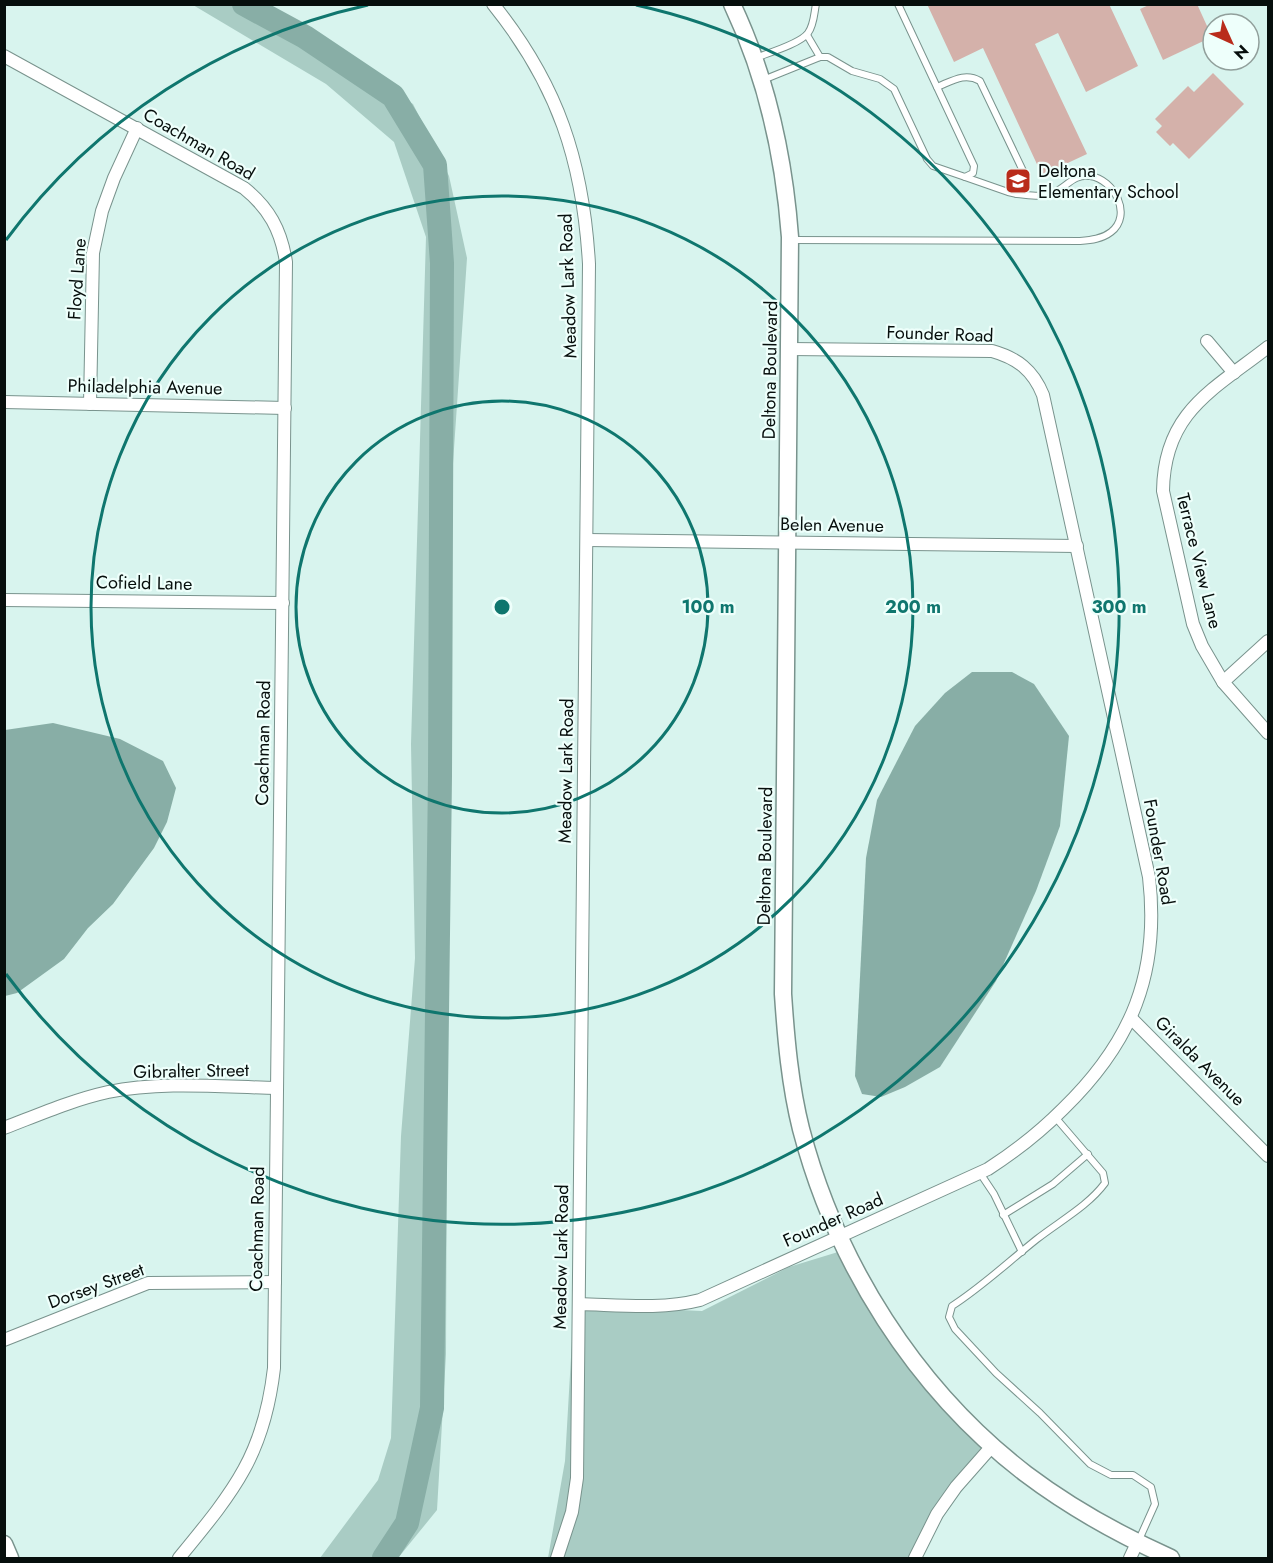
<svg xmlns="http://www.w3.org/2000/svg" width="1273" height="1563" font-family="Jost,sans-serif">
<rect width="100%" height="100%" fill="#d8f4ee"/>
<g fill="#a9ccc4">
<polygon points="193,5 255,5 299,30 413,104 449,176 467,258 443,610 447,1108 446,1354 437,1510 398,1558 320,1558 378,1480 391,1438 401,1136 415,958 411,744 426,237 394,142 326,84"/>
<polygon points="838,1252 989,1453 914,1558 548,1558 565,1461 574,1305 702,1311 789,1267"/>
</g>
<g fill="#88aea6">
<polygon points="972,672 1012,672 1034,684 1069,736 1060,826 1036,891 996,981 940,1067 905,1087 881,1097 862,1094 855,1076 866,858 877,800 915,726 945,693"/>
<polygon points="53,723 120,739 163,761 176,788 167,822 154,848 113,904 88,928 64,959 17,993 5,996 5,730"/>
</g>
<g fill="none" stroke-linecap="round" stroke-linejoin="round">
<polyline stroke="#88aea6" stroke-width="24" points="244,4 305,37 393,96 435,165 442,263 440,776 432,1408 407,1523 384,1558"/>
</g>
<g fill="#d4b1aa">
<polygon points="927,4 1109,4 1138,66 1086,92 1058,33 1035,44 1087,154 1042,175 983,48 954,62"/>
<polygon points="1151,4 1197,4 1212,37 1163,60 1140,9"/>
<polygon points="1213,73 1244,104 1189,159 1173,143 1170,146 1156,132 1162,126 1155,119 1188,86 1194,92"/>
</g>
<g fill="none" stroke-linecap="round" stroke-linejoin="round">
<g stroke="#79938d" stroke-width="8">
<g id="lane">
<polyline points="807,35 820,57"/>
<path d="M755,58C768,53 800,44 808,33C814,25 814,14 816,4"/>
<polyline points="763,80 820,57 828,57 852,71 880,79 894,89 927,159 933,166 965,177 973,173 974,166 898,4"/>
<path d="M937,87C952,81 965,72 980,81L1025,175L1023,185L1017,194L1008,192L965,177"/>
<path d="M791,240L1080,241C1091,240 1102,239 1111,232C1133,215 1114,179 1090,176C1073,174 1067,187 1053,193C1042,198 1029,195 1017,194"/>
<path d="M1055,1117L1103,1173L1105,1183C1088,1206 1060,1221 1037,1239C1008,1262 983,1286 952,1306L949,1317L955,1329L996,1373L1040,1413L1090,1464L1111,1475H1133L1151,1487L1155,1504L1138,1542"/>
<polyline points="980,1173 994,1194 1022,1252"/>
<polyline points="1003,1215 1053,1184 1088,1154"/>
</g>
</g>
<g stroke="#79938d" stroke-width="14">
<g id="street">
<path d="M493,4C558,85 583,161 589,264L577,1478L572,1512L557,1558"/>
<path d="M4,56L244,188C269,208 281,230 286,262L274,1368C264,1456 233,1492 179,1558"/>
<polyline points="1207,341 1234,373"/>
<path d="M1268,347C1213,390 1164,412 1163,491L1193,624L1202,646L1223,682L1268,733"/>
<polyline points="4,402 285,408"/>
<polyline points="90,404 93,253 102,211 114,178 137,128"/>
<polyline points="587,540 1077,546"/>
<polyline points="4,600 283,603"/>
<polyline points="1223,682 1268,641"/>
<polyline points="1131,1018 1268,1156"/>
<path d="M4,1128C38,1115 72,1100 108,1092C163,1081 221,1087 277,1088"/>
<path d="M579,1304C619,1305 661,1310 700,1300L988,1169C1016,1151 1040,1132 1063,1109C1132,1042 1160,973 1149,877L1043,395C1033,370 1017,358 992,351L789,349"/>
<polyline points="4,1340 148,1283 275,1282"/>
<polyline points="915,1558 937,1514 956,1487 993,1445"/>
<polyline points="1130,1558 1137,1543"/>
</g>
</g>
<g stroke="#79938d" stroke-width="19">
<g id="secondary">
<path d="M732,4C767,78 784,156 790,237L783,994C786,1039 790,1085 801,1129C836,1263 915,1389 1026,1474C1071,1508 1120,1535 1171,1558"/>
<polyline points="4,1544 10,1558"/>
</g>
</g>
<use href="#lane" stroke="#fff" stroke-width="6"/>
<use href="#street" stroke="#fff" stroke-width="12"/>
<use href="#secondary" stroke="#fff" stroke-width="16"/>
</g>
<g fill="none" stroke="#0f766e" stroke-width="3">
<circle cx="502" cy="607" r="206"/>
<circle cx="502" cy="607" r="411"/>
<path d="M6 240A617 617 0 0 1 368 5M636 5A617 617 0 1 1 6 974"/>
</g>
<defs>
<g id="school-square" transform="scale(1.35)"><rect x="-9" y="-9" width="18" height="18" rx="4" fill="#b92c1b" stroke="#eefffb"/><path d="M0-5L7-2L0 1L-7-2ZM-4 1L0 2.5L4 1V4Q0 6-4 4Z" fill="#fff"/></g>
</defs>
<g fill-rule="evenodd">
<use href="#school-square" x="1018" y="181"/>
</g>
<g text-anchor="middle" stroke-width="4.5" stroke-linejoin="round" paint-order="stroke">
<g font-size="18" fill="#060e0c" stroke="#eefffb">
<text transform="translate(199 144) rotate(30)" y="6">Coachman Road</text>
<text transform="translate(77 279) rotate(-86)" y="6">Floyd Lane</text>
<text transform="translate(568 286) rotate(-92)" y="6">Meadow Lark Road</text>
<text transform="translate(940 334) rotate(2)" y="6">Founder Road</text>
<text transform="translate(770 370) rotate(-89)" y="6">Deltona Boulevard</text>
<text transform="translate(145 387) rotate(1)" y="6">Philadelphia Avenue</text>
<text transform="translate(832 525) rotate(1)" y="6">Belen Avenue</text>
<text transform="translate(1199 561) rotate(76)" y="6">Terrace View Lane</text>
<text transform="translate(144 583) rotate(1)" y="6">Cofield Lane</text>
<text transform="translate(263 743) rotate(-89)" y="6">Coachman Road</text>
<text transform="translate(566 771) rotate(-89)" y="6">Meadow Lark Road</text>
<text transform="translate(1159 852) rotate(80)" y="6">Founder Road</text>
<text transform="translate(765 856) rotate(-89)" y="6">Deltona Boulevard</text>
<text transform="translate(1200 1061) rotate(45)" y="6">Giralda Avenue</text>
<text transform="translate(191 1071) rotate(-1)" y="6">Gibralter Street</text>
<text transform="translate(833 1220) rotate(-24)" y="6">Founder Road</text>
<text transform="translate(257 1229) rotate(-89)" y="6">Coachman Road</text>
<text transform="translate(561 1257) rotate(-89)" y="6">Meadow Lark Road</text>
<text transform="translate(96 1286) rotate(-20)" y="6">Dorsey Street</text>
</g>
<g font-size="18" fill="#060e0c" stroke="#eefffb" text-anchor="start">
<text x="1038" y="177">Deltona<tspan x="1038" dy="21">Elementary School</tspan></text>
</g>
</g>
<circle cx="502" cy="607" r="9" fill="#0f766e" stroke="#eefffb" stroke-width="3"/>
<g font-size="18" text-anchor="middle" font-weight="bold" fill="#0f766e" stroke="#eefffb" stroke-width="4.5" stroke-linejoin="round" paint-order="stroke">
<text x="708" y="613">100 m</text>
<text x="913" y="613">200 m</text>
<text x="1119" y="613">300 m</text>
</g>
<rect width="1273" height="1563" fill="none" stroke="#060e0c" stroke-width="12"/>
<g transform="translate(1231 42) rotate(135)"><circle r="28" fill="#eefffb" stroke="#919f9b" stroke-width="1.5"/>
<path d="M0-4.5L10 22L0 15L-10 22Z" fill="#b92c1b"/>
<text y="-9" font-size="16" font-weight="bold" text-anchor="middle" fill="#060e0c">N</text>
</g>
</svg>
